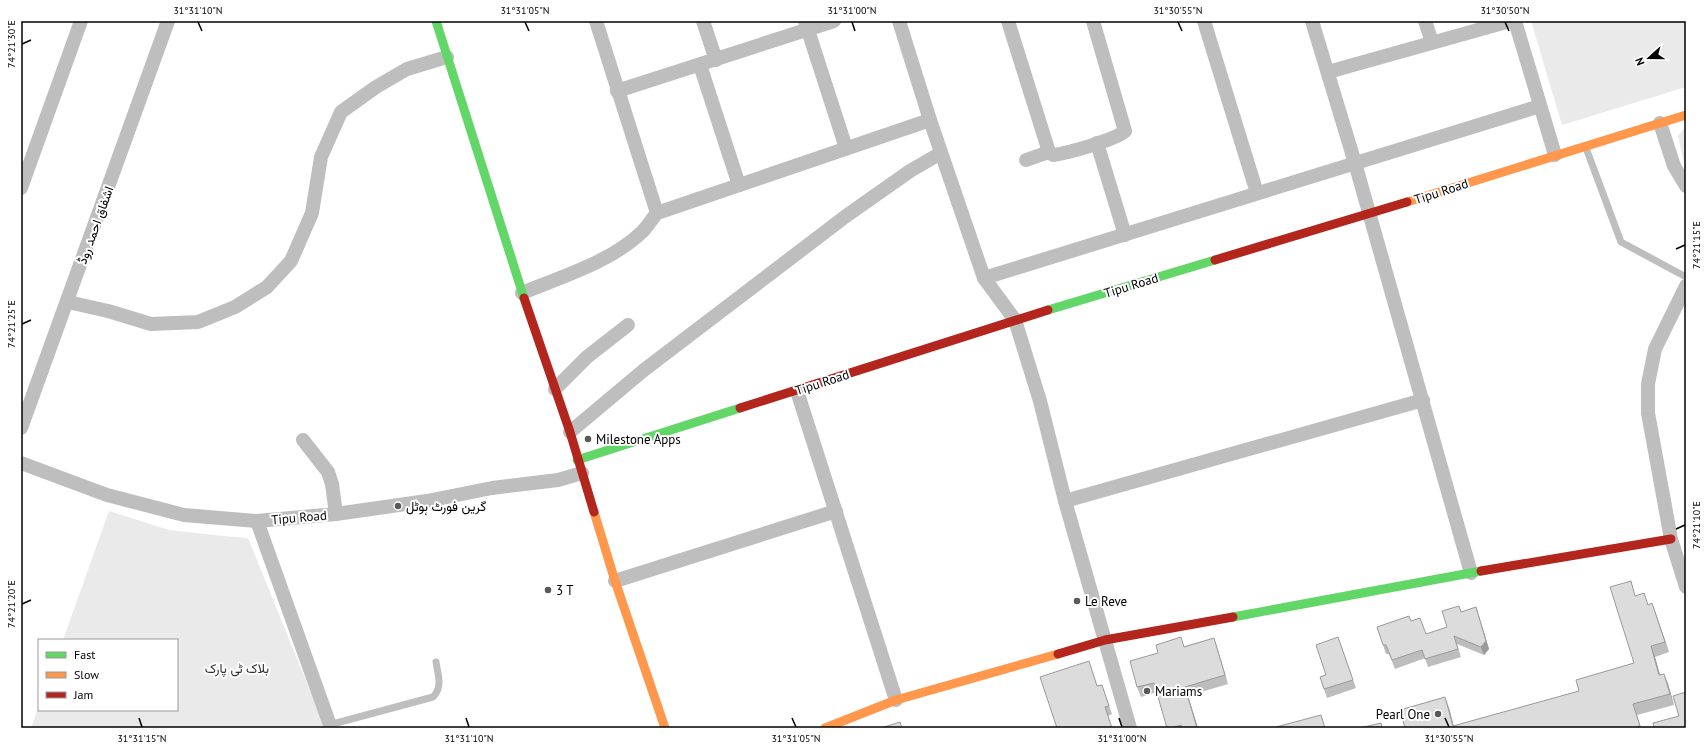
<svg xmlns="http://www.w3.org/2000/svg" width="1707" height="749" font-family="'PT Sans',Vazirmatn,sans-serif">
<rect width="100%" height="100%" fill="#fff"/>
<g fill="#eaeaea">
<polygon points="1531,21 1686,21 1686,87 1562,125"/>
<polygon points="1686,126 1686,166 1684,163 1678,136"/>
<polygon points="109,511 169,530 223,536 248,538 325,728 31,728 39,706 39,710 177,710 177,640 63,640"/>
</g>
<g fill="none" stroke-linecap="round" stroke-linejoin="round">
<g stroke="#bebebe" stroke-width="7">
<polyline points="1586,148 1621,242 1686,277"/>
<path d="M329,725L433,697C443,687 438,675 436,662"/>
</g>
<g stroke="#bebebe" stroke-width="14">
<polyline points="596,21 657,213"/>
<polyline points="703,21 716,60"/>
<polyline points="805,21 846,148"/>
<polyline points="899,21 930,120 984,278 1015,320 1040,401 1065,501 1130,728"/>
<path d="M1008,21L1049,152L1053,155C1068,153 1115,140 1125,131L1093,21"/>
<polyline points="1204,21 1257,193"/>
<polyline points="1312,21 1355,163 1471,573"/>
<polyline points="1425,21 1432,42"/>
<polyline points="1515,21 1555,155"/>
<polyline points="700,65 739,185"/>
<polyline points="1328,72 1510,21"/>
<polyline points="617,91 834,21"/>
<polyline points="1660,123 1674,166 1686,186"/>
<polyline points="1097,143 1125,235"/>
<polyline points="1026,160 1049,152"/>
<polyline points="21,188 81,21"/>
<polyline points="984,278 1540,106"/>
<polyline points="1686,286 1655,349 1648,384 1648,413 1671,539 1686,587"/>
<path d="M522,293C563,276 609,263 642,232C647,227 652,219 657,213L930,120"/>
<polyline points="68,302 108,311 151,324 198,322 235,307 267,287 291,261 312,213 321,157 341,112 376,87 407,69 447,57"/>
<polyline points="555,389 587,357 628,325"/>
<polyline points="797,391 896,700"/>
<polyline points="21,428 168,21"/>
<polyline points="570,432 644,370 846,216 910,171 941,153"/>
<polyline points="303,440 328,472 332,484 336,514"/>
<polyline points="21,463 107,495 184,515 257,521 336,514 427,501 492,488 558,480 582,473"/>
<polyline points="1065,501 1423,400"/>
<polyline points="257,521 331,728"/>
<polyline points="615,581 836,511"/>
</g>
<g stroke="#63d668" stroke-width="9">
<polyline points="436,21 524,298"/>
<polyline points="1048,310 1215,260"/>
<polyline points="577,460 740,408"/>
<polyline points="1233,617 1481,571"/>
</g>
<g stroke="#ff974d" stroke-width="9">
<polyline points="1407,202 1686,115"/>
<polyline points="594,512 615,581 665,728"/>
<polyline points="825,728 896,700 1058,654"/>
</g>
<g stroke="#b3261e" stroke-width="9">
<polyline points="1215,260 1407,202"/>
<polyline points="524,298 570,432 594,512"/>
<polyline points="740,408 1048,310"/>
<polyline points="1481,571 1671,539"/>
<polyline points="1058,654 1105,640 1233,617"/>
</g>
</g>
<g fill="#bdbdbd">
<polygon points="1636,595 1648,605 1652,603 1656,614 1669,652 1655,657 1660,675 1664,674 1668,684 1674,705 1637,715 1641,728 1405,728 1449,708 1454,726 1579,691 1634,663"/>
<polygon points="1461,612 1479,616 1489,649 1484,655 1457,644 1461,657 1428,667 1425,658 1395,669 1389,654 1386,654 1377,627 1411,621 1426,634 1447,627"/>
<polygon points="1338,637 1356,688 1327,698 1320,677 1326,675"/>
<polygon points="1214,638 1228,684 1188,696 1198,728 1167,728 1157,692 1141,697 1137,687 1185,646"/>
<polygon points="1040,677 1098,686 1102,685 1112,714 1108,716"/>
</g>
<g fill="#9a9a9a">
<polygon points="1652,603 1656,614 1669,652 1665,642"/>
<polygon points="1476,607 1489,649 1484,655 1481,647"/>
<polygon points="1214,638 1217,647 1228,684 1225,675"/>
<polygon points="1651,646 1655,657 1663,686 1659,675"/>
<polygon points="1664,674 1668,684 1674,705 1670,694"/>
<polygon points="1185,687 1188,696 1198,728 1197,728"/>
<polygon points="1445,697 1449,708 1454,728"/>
</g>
<g fill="#dcdcdc" stroke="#9a9a9a">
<polygon points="1631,581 1635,596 1644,593 1648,605 1652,603 1665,642 1651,646 1659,675 1664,674 1670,694 1633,704 1640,726 1632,728 1405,728 1400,710 1445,697 1453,726 1579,691 1576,680 1634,663 1610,587"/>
<polygon points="1459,606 1461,612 1476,607 1486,641 1481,647 1454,636 1458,649 1425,659 1422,650 1392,660 1386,645 1383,645 1377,627 1409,616 1411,621 1420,618 1426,634 1447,627 1442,611"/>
<polygon points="1181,637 1184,647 1214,638 1225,675 1185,687 1197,728 1182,728 1181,725 1171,728 1167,728 1154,683 1137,687 1130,661 1158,653 1156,645"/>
<polygon points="1338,637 1353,680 1324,689 1320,677 1326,675 1316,645"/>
<polygon points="1089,661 1097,686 1102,685 1109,706 1105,707 1112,728 1057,728 1040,677"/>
<polygon points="1686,692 1686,728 1654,728 1653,723 1679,716 1673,696"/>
<polygon points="1321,715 1325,728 1276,728 1276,727"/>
<polygon points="900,722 902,728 881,728"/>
<polygon points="1381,723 1382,728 1359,728"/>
</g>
<path fill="none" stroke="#000" stroke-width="1.5" d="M198,22L202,31M525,22L529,31M852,22L855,31M1178,22L1182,31M1505,22L1509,31M22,44L31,40M1676,249L1685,245M22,324L31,320M1676,529L1685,525M22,604L31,600M139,718L142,727M466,718L469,727M792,718L796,727M1119,718L1122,727M1445,718L1449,727"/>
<g fill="#595959" stroke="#fff" stroke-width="1.5">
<circle cx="588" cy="439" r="4"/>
<circle cx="398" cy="506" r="4"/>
<circle cx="548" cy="590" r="4"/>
<circle cx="1077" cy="601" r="4"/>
<circle cx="1147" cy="691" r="4"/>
<circle cx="1438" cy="714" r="4"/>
</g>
<g text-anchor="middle" stroke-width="4" stroke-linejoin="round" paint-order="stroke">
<g font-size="13" fill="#000" stroke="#fff">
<text transform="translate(1441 191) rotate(-18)" y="5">Tipu Road</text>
<text transform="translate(95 225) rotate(-70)" y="5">اشفاق احمد روڈ</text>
<text transform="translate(1131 285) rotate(-17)" y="5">Tipu Road</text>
<text transform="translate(822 382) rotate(-18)" y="5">Tipu Road</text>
<text transform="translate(299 517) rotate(-5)" y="5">Tipu Road</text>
</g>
<g font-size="13" fill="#000" stroke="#fff" text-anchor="start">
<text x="596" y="444">Milestone Apps</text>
<text x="406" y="511">گرین فورٹ ہوٹل</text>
<text x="556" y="595">3 T</text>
<text x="1085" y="606">Le Reve</text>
<text x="1155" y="696">Mariams</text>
<text x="1430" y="719" text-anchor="end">Pearl One</text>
</g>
<g font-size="13" fill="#2f2f2f" stroke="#fff">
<text x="237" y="673">بلاک ٹی پارک</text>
</g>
</g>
<rect width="1707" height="749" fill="none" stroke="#ffffff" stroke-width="44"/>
<rect x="38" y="639" width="140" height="72" fill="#ffffff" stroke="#999999"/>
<rect x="46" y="652" width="20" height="6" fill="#63d668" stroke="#999999"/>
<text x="74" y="659" font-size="12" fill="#000000">Fast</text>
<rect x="46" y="672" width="20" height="6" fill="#ff974d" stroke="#999999"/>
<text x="74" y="679" font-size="12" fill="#000000">Slow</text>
<rect x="46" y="692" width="20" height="6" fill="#b3261e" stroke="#999999"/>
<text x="74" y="699" font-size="12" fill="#000000">Jam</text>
<g transform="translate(1649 58) rotate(249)" stroke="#ffffff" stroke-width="3" paint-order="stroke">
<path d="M0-3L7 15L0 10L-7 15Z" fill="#000000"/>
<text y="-6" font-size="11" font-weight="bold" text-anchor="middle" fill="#000000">N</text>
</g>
<rect x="22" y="22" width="1663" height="705" fill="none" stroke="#000" stroke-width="1.5"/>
<g font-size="10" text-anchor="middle" fill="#000">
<text x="198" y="14">31°31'10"N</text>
<text x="525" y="14">31°31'05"N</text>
<text x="852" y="14">31°31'00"N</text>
<text x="1178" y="14">31°30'55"N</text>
<text x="1505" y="14">31°30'50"N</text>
<text transform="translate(11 44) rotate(-90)" y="4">74°21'30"E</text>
<text transform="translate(1696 245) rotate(-90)" y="4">74°21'15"E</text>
<text transform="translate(11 324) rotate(-90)" y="4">74°21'25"E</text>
<text transform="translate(1696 525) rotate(-90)" y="4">74°21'10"E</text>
<text transform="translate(11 604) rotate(-90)" y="4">74°21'20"E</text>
<text x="142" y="742">31°31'15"N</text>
<text x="469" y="742">31°31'10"N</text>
<text x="796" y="742">31°31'05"N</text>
<text x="1122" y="742">31°31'00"N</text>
<text x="1449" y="742">31°30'55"N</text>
</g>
</svg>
